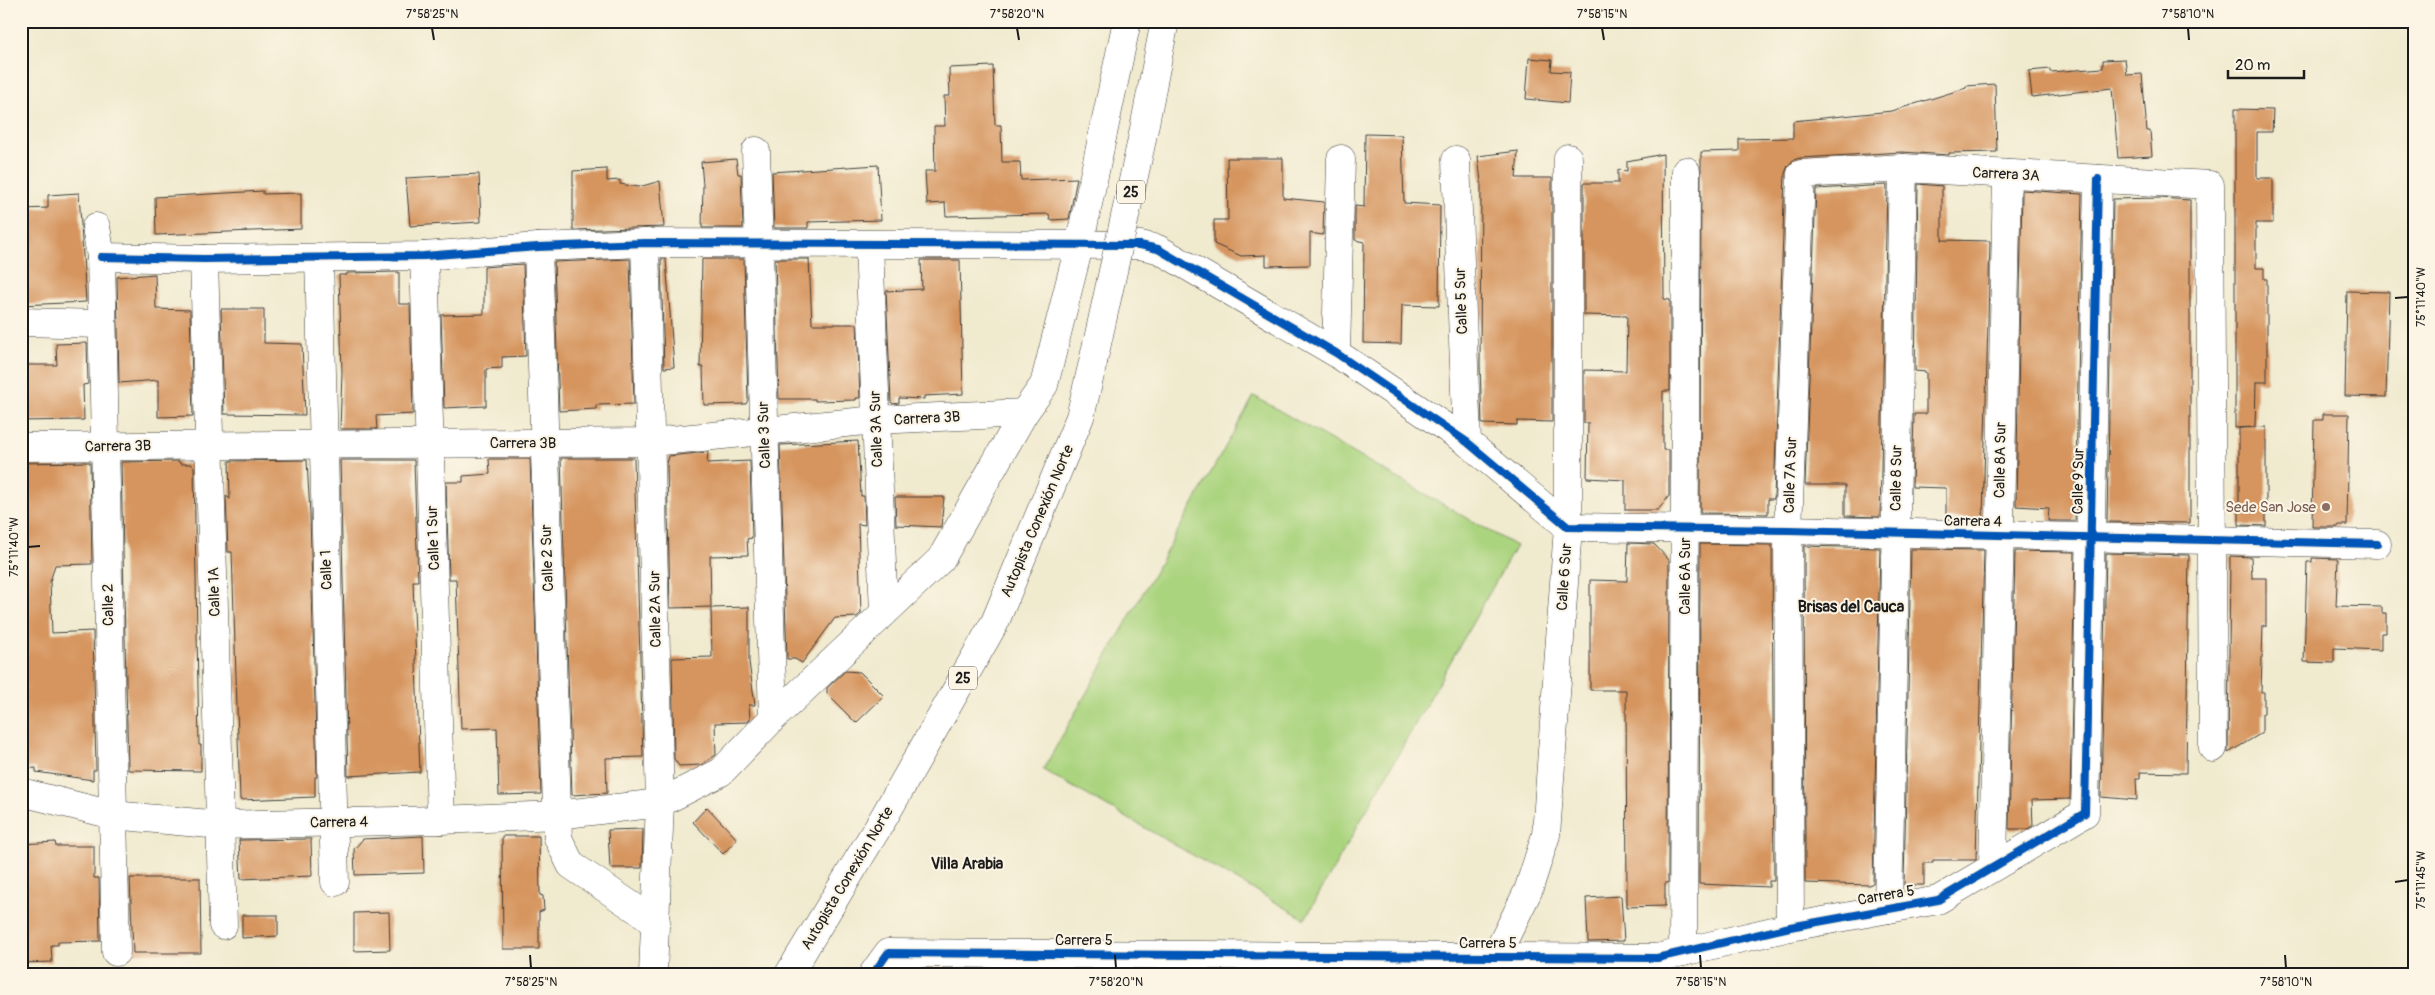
<svg xmlns="http://www.w3.org/2000/svg" width="2435" height="995" font-family="Pangolin,sans-serif">
<rect width="100%" height="100%" fill="#fcf5e5"/>
<filter id="ink" filterUnits="userSpaceOnUse"><feTurbulence type="fractalNoise" baseFrequency=".02" numOctaves="2"/><feDisplacementMap in="SourceGraphic" scale="10" xChannelSelector="R" yChannelSelector="G"/><feConvolveMatrix kernelMatrix="1 2 1 2 8 2 1 2 1" color-interpolation-filters="sRGB"/></filter>
<filter id="wash" filterUnits="userSpaceOnUse"><feTurbulence type="fractalNoise" baseFrequency=".0096" numOctaves="4" result="noise"/><feDisplacementMap in="SourceGraphic" scale="20" xChannelSelector="R" yChannelSelector="G"/><feGaussianBlur stdDeviation="1.12" result="paint"/><feColorMatrix in="noise" values="0 0 0 0 0 0 0 0 0 0 0 0 0 0 0 0 0 1.4 0 .05"/><feComposite in="paint" operator="in"/></filter>
<g filter="url(#wash)">
<rect width="100%" height="100%" fill="#f0eacf"/>
<polygon fill="#abd47f" stroke="#64784e" points="1254,396 1516,546 1305,919 1043,770"/>
<g id="blocks">
<g fill="#d6955e">
<polygon points="1529,58 1552,60 1551,71 1570,72 1568,103 1526,99"/>
<polygon points="2125,59 2127,75 2142,74 2147,131 2150,131 2152,156 2118,158 2112,88 2032,97 2029,71 2050,69 2050,72 2103,68 2103,60"/>
<polygon points="993,66 995,125 1001,125 1002,162 1020,162 1021,180 1077,178 1069,219 1050,220 1049,214 946,216 945,203 927,204 925,171 935,171 934,126 945,126 944,96 950,96 949,68"/>
<polygon points="1995,84 1997,152 1949,153 1949,155 1902,152 1800,158 1793,160 1788,166 1785,173 1774,499 1768,499 1768,514 1700,513 1701,152 1739,151 1739,139 1793,138 1793,121 1892,111 1966,88 1966,86"/>
<polygon points="2235,109 2273,110 2272,132 2257,132 2257,178 2273,178 2273,223 2256,223 2256,268 2264,268 2264,279 2267,279 2267,382 2256,382 2255,427 2235,428"/>
<polygon points="1365,134 1402,135 1404,203 1440,205 1439,306 1402,305 1401,344 1363,343 1364,242 1355,240 1355,206 1364,207"/>
<polygon points="1518,151 1516,178 1552,178 1552,422 1517,421 1517,425 1482,424 1480,365 1481,182 1478,156"/>
<polygon points="1663,154 1664,299 1670,300 1670,391 1663,391 1663,450 1669,450 1669,496 1658,510 1625,510 1625,480 1587,478 1588,423 1584,423 1584,370 1626,371 1627,316 1584,315 1584,183 1618,183 1618,170 1627,171 1627,161"/>
<polygon points="1227,158 1283,158 1283,198 1324,202 1323,235 1310,233 1310,265 1266,266 1266,255 1241,256 1214,244 1214,220 1228,220"/>
<polygon points="736,159 738,174 741,174 743,228 702,228 703,185 701,162"/>
<polygon points="878,165 881,220 808,222 808,228 774,228 772,172"/>
<polygon points="607,169 607,181 620,180 620,184 639,187 660,181 664,227 573,230 573,171"/>
<polygon points="479,174 481,222 410,226 406,178"/>
<polygon points="1918,184 1942,186 1942,240 1990,241 1983,519 1946,518 1946,488 1912,487 1914,414 1926,414 1926,372 1915,371"/>
<polygon points="1887,185 1880,517 1845,516 1845,485 1805,485 1816,189"/>
<polygon points="2022,190 2082,194 2075,521 2048,521 2049,508 2016,506"/>
<polygon points="263,191 263,194 301,193 301,229 156,235 155,197"/>
<polygon points="79,193 86,302 21,305 23,209 48,208 48,195"/>
<polygon points="2160,198 2190,200 2190,523 2107,522 2113,199"/>
<polygon points="630,259 634,404 596,405 596,409 559,411 554,262"/>
<polygon points="661,259 666,259 674,367 664,368"/>
<polygon points="702,259 744,259 748,400 746,404 704,405 703,367 700,367"/>
<polygon points="775,259 809,259 812,324 857,324 860,398 856,398 856,400 815,401 815,399 779,399"/>
<polygon points="921,260 960,260 963,394 924,396 924,399 899,398 899,403 893,404 891,402 886,291 922,289"/>
<polygon points="523,264 526,356 502,357 502,368 486,369 486,406 444,408 441,315 484,314 484,267"/>
<polygon points="399,272 399,304 410,304 413,414 376,416 377,429 340,429 342,373 339,275 347,275 347,273"/>
<polygon points="155,274 156,309 190,310 193,416 158,417 158,380 119,383 117,277"/>
<polygon points="2347,291 2389,292 2386,397 2345,396"/>
<polygon points="221,309 264,309 264,343 302,344 305,415 224,414"/>
<polygon points="87,343 88,384 83,385 84,420 21,421 23,365 57,365 56,344"/>
<polygon points="2323,414 2349,414 2347,525 2339,525 2338,527 2312,527 2314,420 2323,420"/>
<polygon points="2266,427 2266,526 2239,525 2239,428"/>
<polygon points="858,441 861,496 864,496 865,525 858,524 861,613 857,617 835,618 802,663 795,659 787,659 780,445"/>
<polygon points="708,452 707,463 750,461 752,538 747,539 748,555 710,556 711,607 670,608 667,464 669,456"/>
<polygon points="561,458 634,458 643,757 606,758 607,793 572,795"/>
<polygon points="489,459 530,459 541,794 499,795 497,728 461,729 456,579 449,579 446,482 463,482 463,476 490,474"/>
<polygon points="307,460 310,515 317,777 315,777 315,797 240,800 232,552 228,552 226,496 230,499 229,461"/>
<polygon points="340,460 414,460 418,581 413,581 420,772 348,776"/>
<polygon points="179,461 180,464 191,464 194,467 199,745 201,745 201,771 128,770 121,462"/>
<polygon points="90,462 92,564 55,565 50,582 52,633 93,631 96,770 93,770 93,780 36,772 36,768 21,769 21,463"/>
<polygon points="895,497 944,497 941,527 896,525"/>
<polygon points="1628,543 1654,544 1669,560 1668,883 1665,883 1665,906 1627,907 1626,690 1590,690 1590,580 1627,581"/>
<polygon points="1700,544 1772,545 1774,881 1769,881 1769,887 1699,884"/>
<polygon points="1804,546 1880,548 1873,883 1869,885 1805,883"/>
<polygon points="1911,549 1984,550 1976,860 1933,860 1933,863 1924,863 1924,885 1904,885"/>
<polygon points="2015,551 2075,552 2070,799 2032,800 2033,826 2027,829 2009,829"/>
<polygon points="2106,553 2189,555 2186,773 2140,772 2140,779 2136,779 2137,800 2101,797"/>
<polygon points="2230,556 2251,557 2252,578 2266,578 2266,627 2263,625 2261,692 2264,692 2264,714 2262,714 2262,733 2228,753"/>
<polygon points="2312,558 2338,559 2336,606 2382,607 2382,613 2386,613 2386,633 2381,633 2381,650 2334,648 2334,663 2304,662 2307,562 2312,562"/>
<polygon points="749,607 749,662 755,705 749,705 750,719 748,722 715,723 716,755 701,765 679,766 674,759 672,658 712,657 711,608"/>
<polygon points="845,671 860,672 884,696 856,723 827,694 827,688"/>
<polygon points="707,807 737,839 723,854 693,822"/>
<polygon points="643,829 642,868 610,868 608,830"/>
<polygon points="423,836 424,873 355,875 354,849 363,839"/>
<polygon points="502,836 539,836 540,895 543,896 544,910 539,912 539,949 503,949"/>
<polygon points="311,839 312,876 241,879 239,840"/>
<polygon points="55,842 56,846 94,846 94,878 99,878 100,941 58,942 58,945 51,945 52,962 23,963 21,844"/>
<polygon points="130,878 200,878 201,953 133,953"/>
<polygon points="1621,896 1624,941 1588,942 1586,898"/>
<polygon points="389,912 390,950 354,951 354,913"/>
<polygon points="242,915 278,915 278,936 242,938"/>
</g>
</g>
</g>
<g filter="url(#ink)">
<use href="#blocks" fill-opacity="0" stroke="#3c3b37" stroke-width="1"/>
<g fill="none" stroke-linecap="round" stroke-linejoin="round">
<g stroke="#3c3b37" stroke-width="29">
<g id="minor">
<polyline points="756,151 773,718"/>
<polyline points="1456,160 1467,442"/>
<polyline points="96,227 101,257 116,952"/>
<polyline points="645,243 660,803 653,974"/>
<polyline points="869,245 884,613"/>
<polyline points="538,247 558,838 571,865 656,922"/>
<polyline points="424,256 441,820"/>
<polyline points="101,257 204,259 424,256 538,247 645,243 1140,245 1158,249 1336,353 1467,442 1568,527 1788,530 2377,544"/>
<polyline points="319,257 335,882"/>
<polyline points="204,259 223,925"/>
<polyline points="21,322 102,324"/>
<polyline points="1336,353 1341,159"/>
<polyline points="21,447 651,442 876,420 1024,413"/>
<polyline points="21,792 113,815 220,825 441,820 557,815 660,803 721,772 773,718 941,559 1024,413 1044,385 1079,246 1127,21"/>
<polyline points="1993,866 2007,174"/>
<polyline points="1888,909 1903,168"/>
<polyline points="1790,927 1788,530 1801,174 1903,168 2210,185 2213,748"/>
<polyline points="1683,952 1686,171"/>
<polyline points="1496,956 1528,891 1546,835 1568,527 1568,158"/>
<polyline points="873,974 888,953 1657,958 1790,927 1938,900 2085,813 2098,179"/>
</g>
</g>
<g stroke="#3c3b37" stroke-width="29">
<polyline id="highway" points="789,974 884,817 995,622 1080,417 1093,362"/>
</g>
<use href="#minor" stroke="#fff" stroke-width="28"/>
<use href="#highway" stroke="#fff" stroke-width="28"/>
<g stroke="#3c3b37" stroke-width="29" stroke-linecap="butt">
<polyline id="highway-bridge" points="1093,362 1141,144 1165,21"/>
</g>
<use href="#highway-bridge" stroke="#fff" stroke-width="28"/>
<g stroke="#fcf5e5" stroke-width="11">
<g id="cycleway">
<polyline points="101,257 204,259 424,256 538,247 645,243 1140,245 1158,249 1336,353 1467,442 1568,527 1788,530 2377,544"/>
<polyline points="873,974 888,953 1657,958 1790,927 1938,900 2085,813 2098,179"/>
</g>
</g>
<use href="#cycleway" stroke="#0057b8" stroke-width="8"/>
</g>
</g>
<path fill="none" stroke="#1c1c1c" stroke-width="2" d="M432,28L434,40M1017,28L1019,40M1602,28L1604,40M2188,28L2189,40M2395,298L2408,297M28,547L40,546M2395,882L2408,880M530,955L531,968M1115,955L1116,968M1700,955L1701,968M2285,955L2286,968"/>
<circle fill="#8d6e63" stroke="#fcf5e5" stroke-width="2" cx="2326" cy="507" r="5"/>
<g text-anchor="middle" stroke-width="4" stroke-linejoin="round" paint-order="stroke">
<g fill="#fcf5e5" stroke="#5f5d58" stroke-width="1">
<rect x="1117" y="180.5" width="28" height="23" rx="4"/>
<rect x="949" y="666.5" width="28" height="23" rx="4"/>
</g>
<g font-size="14" font-weight="bold" fill="#1c1c1c">
<text x="1131" y="197">25</text>
<text x="963" y="683">25</text>
</g>
<g font-size="15" fill="#1c1c1c" stroke="#fcf5e5">
<text transform="translate(2006 174) rotate(3)" y="5">Carrera 3A</text>
<text transform="translate(1461 301) rotate(-92)" y="5">Calle 5 Sur</text>
<text transform="translate(927 418) rotate(-3)" y="5">Carrera 3B</text>
<text transform="translate(876 429) rotate(-92)" y="5">Calle 3A Sur</text>
<text transform="translate(764 435) rotate(-92)" y="5">Calle 3 Sur</text>
<text x="523" y="448">Carrera 3B</text>
<text transform="translate(118 446) rotate(-1)" y="5">Carrera 3B</text>
<text transform="translate(2000 460) rotate(-89)" y="5">Calle 8A Sur</text>
<text transform="translate(1790 475) rotate(-88)" y="5">Calle 7A Sur</text>
<text transform="translate(1896 478) rotate(-89)" y="5">Calle 8 Sur</text>
<text transform="translate(2078 481) rotate(-89)" y="5">Calle 9 Sur</text>
<text transform="translate(1037 521) rotate(-67)" y="5">Autopista Conexión Norte</text>
<text transform="translate(1973 521) rotate(1)" y="5">Carrera 4</text>
<text transform="translate(433 538) rotate(-92)" y="5">Calle 1 Sur</text>
<text transform="translate(547 558) rotate(-92)" y="5">Calle 2 Sur</text>
<text transform="translate(326 570) rotate(-92)" y="5">Calle 1</text>
<text transform="translate(1685 576) rotate(-90)" y="5">Calle 6A Sur</text>
<text transform="translate(1564 577) rotate(-86)" y="5">Calle 6 Sur</text>
<text transform="translate(214 592) rotate(-92)" y="5">Calle 1A</text>
<text transform="translate(108 605) rotate(-91)" y="5">Calle 2</text>
<text transform="translate(655 609) rotate(-91)" y="5">Calle 2A Sur</text>
<text transform="translate(339 822) rotate(-1)" y="5">Carrera 4</text>
<text transform="translate(847 878) rotate(-59)" y="5">Autopista Conexión Norte</text>
<text transform="translate(1886 895) rotate(-10)" y="5">Carrera 5</text>
<text x="1084" y="945">Carrera 5</text>
<text x="1488" y="948">Carrera 5</text>
</g>
<g font-size="15" fill="#785e54" stroke="#fcf5e5" text-anchor="end">
<text x="2316" y="512">Sede San Jose</text>
</g>
<g font-size="16" font-weight="bold" fill="#1c1c1c" stroke="#fcf5e5">
<text x="1851" y="612">Brisas del Cauca</text>
<text x="967" y="869">Villa Arabia</text>
</g>
</g>
<rect width="2435" height="995" fill="none" stroke="#fcf5e5" stroke-width="55"/>
<path d="M2228 70v8h76v-8" fill="none" stroke="#1c1c1c" stroke-width="2.5"/>
<text x="2235" y="70" font-size="15" fill="#1c1c1c" stroke="#fcf5e5" stroke-width="4" paint-order="stroke">20 m</text>
<rect x="28" y="28" width="2380" height="940" fill="none" stroke="#1c1c1c" stroke-width="2"/>
<g font-size="12" text-anchor="middle" fill="#1c1c1c">
<text x="432" y="18">7°58'25"N</text>
<text x="1017" y="18">7°58'20"N</text>
<text x="1602" y="18">7°58'15"N</text>
<text x="2188" y="18">7°58'10"N</text>
<text transform="translate(2421 297) rotate(-90)" y="4">75°11'40"W</text>
<text transform="translate(14 547) rotate(-90)" y="4">75°11'40"W</text>
<text transform="translate(2421 880) rotate(-90)" y="4">75°11'45"W</text>
<text x="531" y="986">7°58'25"N</text>
<text x="1116" y="986">7°58'20"N</text>
<text x="1701" y="986">7°58'15"N</text>
<text x="2286" y="986">7°58'10"N</text>
</g>
</svg>
